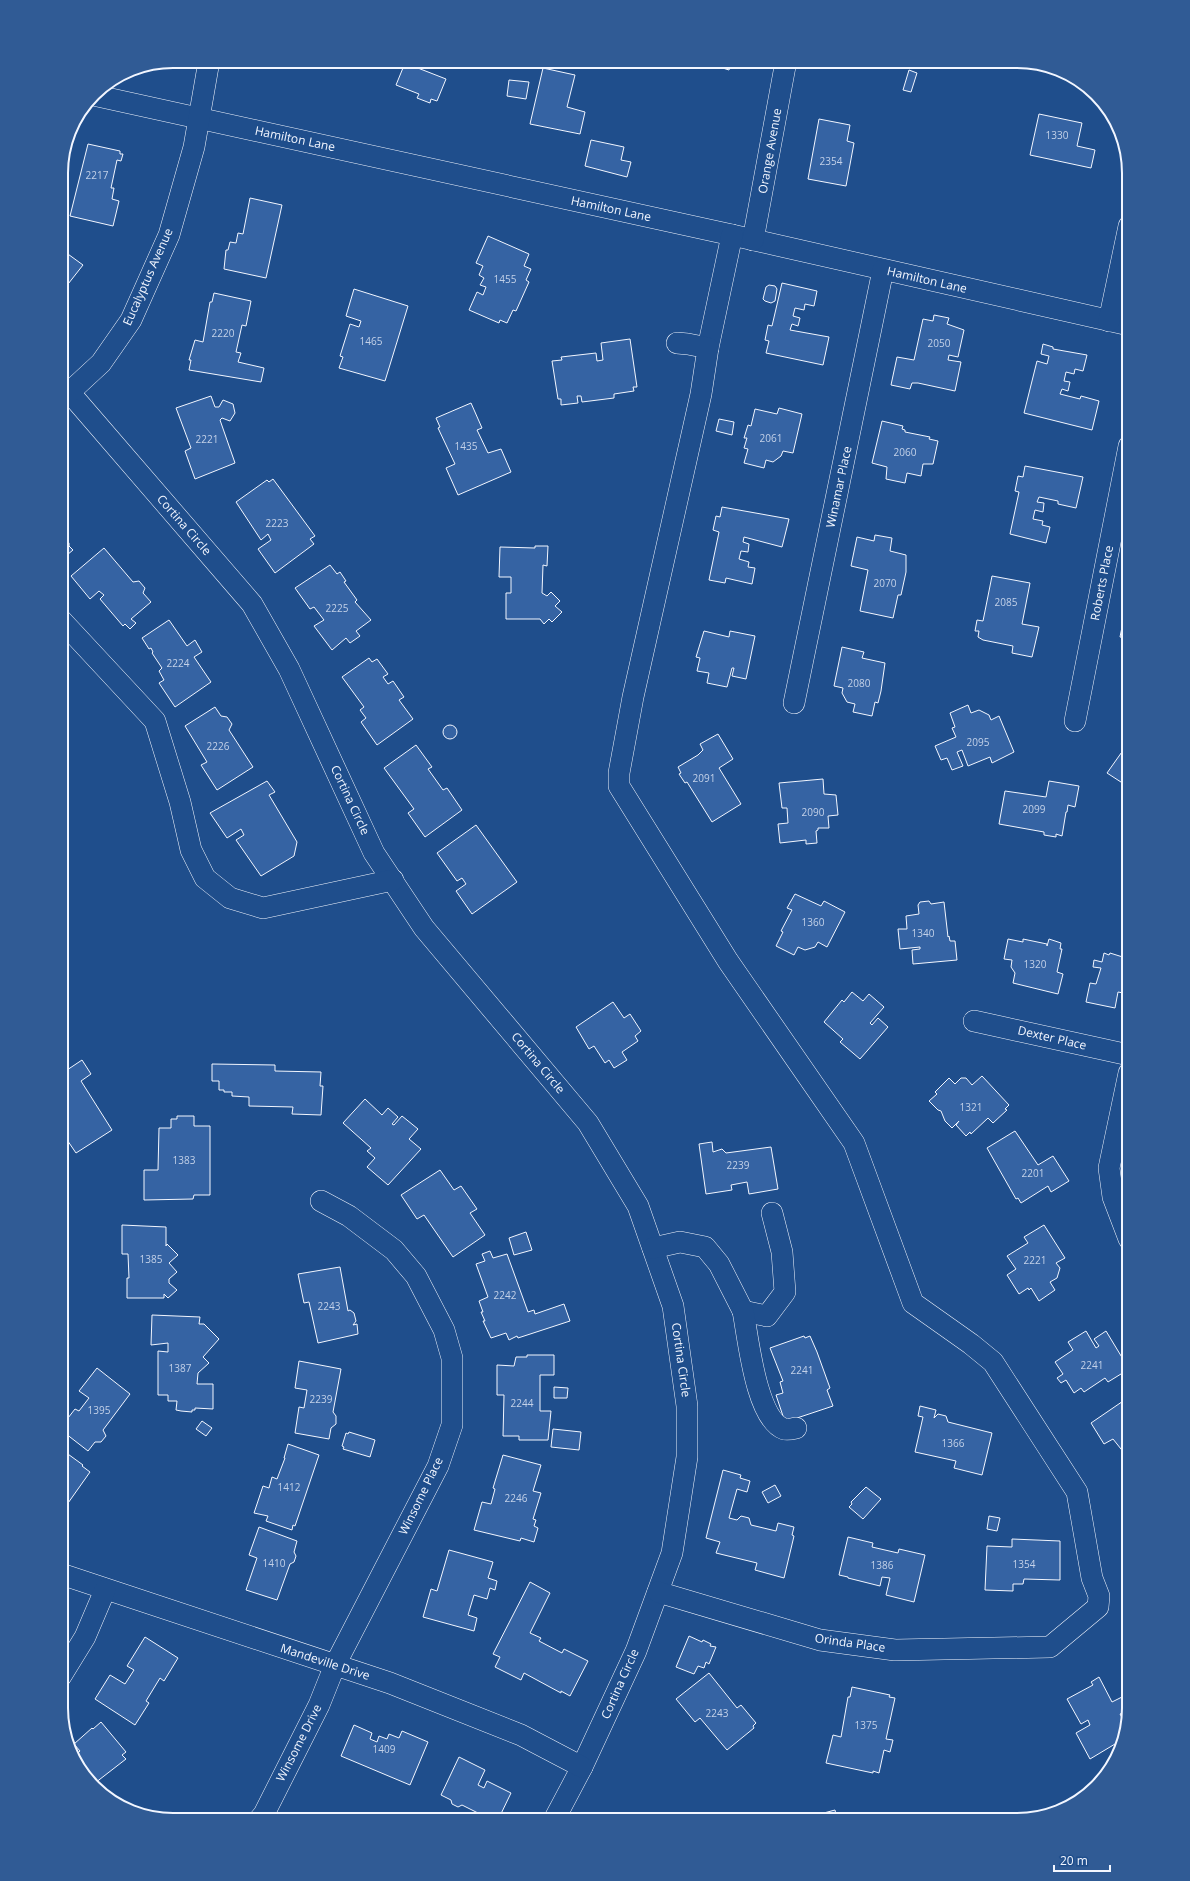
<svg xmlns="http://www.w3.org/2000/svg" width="1190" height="1881" font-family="'Open Sans',sans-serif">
<rect width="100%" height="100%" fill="#1f4e8c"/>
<g fill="#3563a3" stroke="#f2f6ff">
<polygon points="675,61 702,61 701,65 694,62 693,67"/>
<polygon points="711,61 732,61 729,70 710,64"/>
<polygon points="405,63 446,79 437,101 431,99 430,103 417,98 419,94 396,85"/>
<polygon points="543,68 575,75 567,107 585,112 580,134 530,124"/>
<polygon points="909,70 917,73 911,92 903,90"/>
<polygon points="509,80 529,82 526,99 507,96"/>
<polygon points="1039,114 1082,123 1077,146 1095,150 1091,168 1030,155"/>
<polygon points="819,119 850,125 847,141 854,143 846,186 808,179"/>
<polygon points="591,140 624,147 621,160 631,162 627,177 585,166"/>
<polygon points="88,144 120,151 120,154 123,154 121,161 117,160 111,188 114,188 112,199 119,201 113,226 70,216"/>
<polygon points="250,198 282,205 266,278 224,269 226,250 228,250 230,242 236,243 238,233 243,234"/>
<polygon points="488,236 529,254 524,266 531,269 526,280 529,282 516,311 513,310 507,323 500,320 499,323 469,310 477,292 483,295 486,287 480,285 484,278 479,275 483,266 476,263"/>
<polygon points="61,249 83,265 61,293"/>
<polygon points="782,283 817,291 814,306 805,304 804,310 795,308 793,316 800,318 798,326 792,324 790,330 829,337 823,365 766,353 769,341 765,340 768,325 772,326"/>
<polygon points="769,285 775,286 777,289 775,301 771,303 765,301 763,299 766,287"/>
<polygon points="354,289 408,306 385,381 339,368 343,357 340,356 350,324 359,327 361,321 346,316"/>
<polygon points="214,293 251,301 246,326 242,325 236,352 241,353 238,362 264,368 261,382 189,370 191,360 189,360 195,340 203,342 210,302 212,302"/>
<polygon points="934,315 949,318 947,324 964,330 958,357 949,355 948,360 961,362 955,391 918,383 912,383 910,389 891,385 897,357 914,360 923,319 933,321"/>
<polygon points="630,339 637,387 633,387 634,391 614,394 614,398 582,402 581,396 577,396 578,403 561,405 561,399 558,399 552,361 562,360 561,357 596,353 597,361 603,360 601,343"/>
<polygon points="1043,344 1053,347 1053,349 1087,355 1083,371 1075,369 1074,374 1066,372 1064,381 1070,382 1068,391 1062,389 1060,394 1080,399 1081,396 1099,401 1092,430 1024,413 1037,361 1047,364 1049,356 1041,354"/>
<polygon points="211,396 215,407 219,407 223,400 233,404 235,413 230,421 222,418 220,420 235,463 195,479 185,451 191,448 176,408"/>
<polygon points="471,403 482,428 477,430 488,453 501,449 511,472 458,495 446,468 455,464 438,428 440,427 436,418"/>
<polygon points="779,408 802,414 793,453 783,451 781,456 773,462 766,460 764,468 744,463 748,449 744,448 747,438 744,438 748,425 751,426 755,409 777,414"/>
<polygon points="719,419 734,422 732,435 716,431"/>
<polygon points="882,421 903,426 902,429 905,430 905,432 930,437 929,439 938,441 933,464 923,464 921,476 907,473 905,483 886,479 887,467 872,463"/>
<polygon points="1025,466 1083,477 1076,508 1058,504 1058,501 1039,497 1037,502 1044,503 1043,512 1035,510 1033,519 1043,521 1042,525 1050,527 1046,543 1010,534 1019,492 1015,491 1018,476 1023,477"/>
<polygon points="273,479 315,536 310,539 314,544 275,573 258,549 271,540 268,534 261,540 236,502 267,480 269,482"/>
<polygon points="722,507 789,519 782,547 744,537 743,542 749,544 748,552 741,551 739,559 749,562 748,567 755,568 752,584 726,578 725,583 709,580 719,532 713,530 716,516 720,517"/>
<polygon points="61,534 69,543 69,546 73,550 67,555 63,551 61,553"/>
<polygon points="875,535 892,538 890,551 906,555 906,572 901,595 898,595 893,618 860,611 868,570 851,566 857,537 874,541"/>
<polygon points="535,546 548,546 547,566 543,565 542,593 547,596 551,592 560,601 555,606 562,612 552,622 549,619 544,624 540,619 506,619 506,593 511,593 511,577 499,577 500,547 535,548"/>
<polygon points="104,548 133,582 139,581 145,588 143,593 151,602 131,619 136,623 130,629 125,624 123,626 100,599 104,595 99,591 90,599 71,576"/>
<polygon points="330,565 337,574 340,572 346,581 344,582 357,600 355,602 371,620 356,631 360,636 350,643 346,638 332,650 314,626 324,620 314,607 310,609 295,588"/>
<polygon points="992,576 1030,583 1022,624 1039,627 1032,657 1012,653 1013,646 983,640 978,637 979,631 975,631 977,620 983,621"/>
<polygon points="1126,607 1129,608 1129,639 1120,637"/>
<polygon points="169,620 187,646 195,640 202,652 194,657 211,682 175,707 159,683 164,680 159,671 162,668 152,653 153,652 151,648 149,649 142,638"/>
<polygon points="704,631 729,637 730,631 755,636 746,679 732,676 734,668 732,668 727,687 707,683 709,673 697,671 700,658 696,657"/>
<polygon points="842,647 864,652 862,658 885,663 881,691 878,703 875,702 872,716 853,712 855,704 847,702 842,693 843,688 834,686"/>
<polygon points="369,658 372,662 377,659 388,674 383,677 388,684 393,681 404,697 399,700 413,719 377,745 361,722 366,718 360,710 364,707 342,677"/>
<polygon points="968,705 971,713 979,710 989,715 991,720 999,716 1014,752 992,763 990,757 968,766 962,750 957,752 963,766 952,770 947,758 941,760 935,746 956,737 952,728 955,727 950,713"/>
<polygon points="215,707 221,716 227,717 232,724 229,730 253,767 217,790 201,765 207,762 185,726"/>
<circle cx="450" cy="732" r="7"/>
<polygon points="718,734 733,759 719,768 741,804 712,822 687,782 685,783 679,774 681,773 678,767 698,755 703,750 700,744"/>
<polygon points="416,745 432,767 428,769 443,790 447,788 462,810 425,837 408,813 414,809 384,768"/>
<polygon points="1124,749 1129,752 1129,780 1128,779 1124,784 1107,773"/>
<polygon points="823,779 824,794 836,795 838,815 828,816 829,828 818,828 818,830 816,831 817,843 806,844 806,840 780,843 778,824 788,823 787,808 782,808 779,783"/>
<polygon points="267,781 275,792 269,795 297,842 294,856 261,876 236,840 244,835 241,829 227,838 210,813"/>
<polygon points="1049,781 1079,786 1075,807 1068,805 1067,812 1066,812 1062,836 1056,834 1056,837 1044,835 1044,832 999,824 1005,791 1046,797"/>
<polygon points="476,825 517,882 472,914 456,891 466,884 462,878 457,881 437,853"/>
<polygon points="795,894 821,906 824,901 845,912 827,947 818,942 815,947 805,950 798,947 794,955 776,946 783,932 781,931 792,910 787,908"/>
<polygon points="929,901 931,904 944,902 948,937 949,936 950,941 955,941 957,960 913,964 912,950 920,949 920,947 900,949 898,929 907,929 906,916 919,914 918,905 920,902"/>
<polygon points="1008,939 1023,942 1023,939 1047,944 1047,946 1049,939 1061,943 1060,949 1062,949 1057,972 1063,974 1058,994 1013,983 1015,973 1011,967 1012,960 1004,959"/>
<polygon points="1104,953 1109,955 1110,953 1129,959 1129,994 1118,992 1115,1008 1086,1002 1090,983 1096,984 1101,968 1093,967 1094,960 1102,962"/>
<polygon points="852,992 863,1001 869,994 884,1007 870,1023 872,1025 878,1018 888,1027 860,1059 840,1042 843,1039 824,1022 842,1000 844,1002"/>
<polygon points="613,1002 624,1018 630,1014 641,1031 635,1036 638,1041 622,1052 627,1060 614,1068 609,1060 605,1063 594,1046 589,1049 576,1027"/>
<polygon points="82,1060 91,1074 81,1081 112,1130 76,1153 61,1131 65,1127 61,1120 61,1116 64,1115 61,1111 61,1074"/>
<polygon points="212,1064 275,1065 275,1071 321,1072 320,1086 323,1086 321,1115 292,1114 293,1107 249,1106 249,1097 232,1096 232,1092 224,1092 224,1090 219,1090 219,1081 212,1081"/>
<polygon points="982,1076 1009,1105 1005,1109 1007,1110 993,1123 988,1118 971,1134 970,1132 966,1136 956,1125 959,1121 952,1128 945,1121 941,1111 938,1110 929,1101 937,1094 935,1092 949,1078 955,1084 961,1078 966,1078 972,1085"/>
<polygon points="365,1099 382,1115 388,1108 398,1117 392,1124 394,1125 402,1116 418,1129 409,1139 421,1149 388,1185 367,1167 375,1158 367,1151 371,1148 343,1123"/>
<polygon points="177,1116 194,1116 194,1126 210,1126 210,1195 194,1195 193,1199 144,1200 144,1170 158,1170 159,1128 171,1128 171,1119 177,1119"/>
<polygon points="1015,1131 1038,1165 1053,1156 1069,1181 1051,1192 1048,1186 1021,1203 1018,1198 1016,1199 987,1148"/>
<polygon points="712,1142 713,1152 722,1149 726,1153 771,1147 778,1189 749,1194 747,1182 731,1185 732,1190 706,1194 699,1144"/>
<polygon points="440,1170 454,1190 461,1186 477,1209 470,1213 485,1235 453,1257 424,1215 417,1219 401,1195"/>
<polygon points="122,1225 166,1227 166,1246 167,1244 178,1255 169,1263 177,1272 169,1279 169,1283 177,1290 168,1298 164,1294 164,1298 127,1298 127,1278 129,1278 128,1254 122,1254"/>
<polygon points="1044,1225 1065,1258 1056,1263 1060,1268 1057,1278 1050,1282 1055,1290 1039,1301 1031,1288 1029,1290 1028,1288 1019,1294 1007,1275 1016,1269 1007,1256 1028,1243 1024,1237"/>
<polygon points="526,1232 532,1250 514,1255 509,1238"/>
<polygon points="490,1251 493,1258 507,1254 528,1312 534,1310 535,1314 564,1304 570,1321 518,1338 517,1336 509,1340 506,1333 491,1338 483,1321 485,1321 481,1312 483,1312 479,1301 488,1297 476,1264 485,1261 482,1254"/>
<polygon points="340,1267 348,1311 350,1310 354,1313 356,1321 353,1325 357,1324 358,1334 318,1343 309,1302 304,1303 298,1274"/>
<polygon points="152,1315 200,1317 199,1324 204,1324 219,1339 203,1357 209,1363 198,1373 197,1384 213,1384 213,1409 195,1408 195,1410 192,1410 192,1412 181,1411 176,1410 177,1401 168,1401 168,1395 158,1395 158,1351 168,1352 168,1343 151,1345"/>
<polygon points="1086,1331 1096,1348 1099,1346 1094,1339 1106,1331 1129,1369 1108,1382 1105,1378 1084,1392 1081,1388 1074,1393 1066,1380 1061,1383 1057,1378 1063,1374 1055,1362 1073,1350 1068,1342"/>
<polygon points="804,1336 805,1338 810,1336 817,1352 830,1388 827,1390 833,1406 785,1422 776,1395 783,1393 780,1382 783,1381 770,1348"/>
<polygon points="527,1355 554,1355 554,1375 540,1375 540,1411 551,1411 548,1440 519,1440 519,1436 503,1436 504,1395 497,1395 497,1365 514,1366 516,1357 527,1357"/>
<polygon points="299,1361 341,1369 333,1412 336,1416 336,1424 331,1428 329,1439 295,1433 299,1407 304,1408 307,1390 295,1388"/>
<polygon points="97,1368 130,1394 103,1430 106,1436 101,1442 95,1442 88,1451 61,1430 61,1427 75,1409 79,1411 89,1398 79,1391"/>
<polygon points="554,1387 568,1388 567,1398 554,1398"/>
<polygon points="1129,1397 1129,1459 1113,1439 1104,1444 1091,1423"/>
<polygon points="920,1406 936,1410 934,1418 938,1414 946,1416 948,1422 992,1433 982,1475 954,1468 956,1461 915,1452 923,1417 918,1416"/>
<polygon points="202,1421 212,1428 206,1436 196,1429"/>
<polygon points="553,1429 581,1432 579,1450 551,1447"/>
<polygon points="349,1432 375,1440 370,1457 343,1449 344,1447 342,1446 346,1433 348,1434"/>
<polygon points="288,1444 319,1455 295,1526 293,1525 292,1530 266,1521 268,1516 254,1513 263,1486 269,1488 272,1477 277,1479 285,1458 284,1458"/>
<polygon points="61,1449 83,1465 82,1466 90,1472 61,1513"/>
<polygon points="503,1455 541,1465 533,1491 541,1493 533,1519 536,1520 534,1526 538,1528 534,1542 521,1538 520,1541 474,1530 482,1502 491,1504 495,1489 493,1488"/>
<polygon points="723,1470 741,1475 740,1478 750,1481 747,1492 737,1489 729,1518 737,1520 741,1516 749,1518 751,1525 776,1531 778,1523 794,1527 792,1535 794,1536 784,1578 755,1570 757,1563 716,1553 720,1542 706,1538"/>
<polygon points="775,1485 781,1496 768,1503 762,1492"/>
<polygon points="866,1487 881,1499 863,1519 849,1507 852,1504 851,1502"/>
<polygon points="989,1516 1000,1518 997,1531 987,1529"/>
<polygon points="259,1527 297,1541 294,1552 296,1556 294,1562 290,1564 277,1600 246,1590 257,1558 249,1555"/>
<polygon points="848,1537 873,1543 872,1547 898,1553 899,1549 925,1555 914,1602 886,1595 890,1578 882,1577 880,1586 848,1578 848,1577 839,1575"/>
<polygon points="1012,1539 1060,1541 1060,1580 1024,1579 1023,1584 1013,1584 1013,1591 985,1590 987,1546 1012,1547"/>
<polygon points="449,1550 493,1562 488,1578 497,1581 495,1590 490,1588 487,1599 474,1595 468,1615 477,1618 474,1631 423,1617 431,1589 437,1591"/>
<polygon points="530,1582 550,1593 530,1633 541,1638 539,1641 562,1653 564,1649 588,1661 570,1696 561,1691 561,1693 524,1673 521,1680 495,1667 500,1657 493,1654"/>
<polygon points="689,1636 702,1642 703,1640 711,1644 710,1646 716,1647 709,1664 706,1662 704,1668 698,1666 694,1674 676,1667"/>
<polygon points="145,1637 178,1658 164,1681 160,1678 146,1701 149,1703 135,1725 95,1699 110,1675 125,1684 134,1670 127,1666"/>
<polygon points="709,1673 737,1708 741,1705 756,1723 753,1726 754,1728 727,1750 700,1718 695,1722 676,1699"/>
<polygon points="1099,1677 1112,1702 1122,1697 1128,1708 1124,1709 1125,1712 1120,1714 1125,1723 1124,1728 1121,1729 1123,1732 1120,1741 1090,1759 1076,1733 1090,1725 1088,1720 1081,1724 1067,1699 1093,1685 1091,1682"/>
<polygon points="852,1687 890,1695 889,1697 895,1698 886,1739 893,1740 890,1752 884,1750 879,1773 873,1771 873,1773 826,1763 833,1735 841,1737 848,1697 850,1697"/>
<polygon points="101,1722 126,1752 122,1755 126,1759 95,1783 73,1757 80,1751 74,1744 92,1728 93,1729"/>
<polygon points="354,1725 372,1733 370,1739 377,1742 379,1736 387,1739 389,1734 399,1738 402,1731 428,1742 410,1785 341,1756"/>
<polygon points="459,1757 485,1770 478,1785 484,1788 487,1781 511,1793 498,1820 492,1820 462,1805 458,1807 452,1804 451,1800 441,1795"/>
<polygon points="835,1810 837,1820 822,1820 820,1814"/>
</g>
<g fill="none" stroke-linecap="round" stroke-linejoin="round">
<g stroke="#f2f6ff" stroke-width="22">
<g id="minor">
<polyline points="93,95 732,235 1129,325"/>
<polyline points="753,240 786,61"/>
<polyline points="1109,321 1129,226"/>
<polyline points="708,348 732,235"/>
<polyline points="70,393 252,604 289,669 374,853 424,928 588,1123 638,1206 673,1306 687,1406 687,1457 672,1553 636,1651 582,1767 554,1820"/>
<polyline points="61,400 101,363 131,320 169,235 194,147 209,61"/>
<polyline points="61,620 155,721 180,802 191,850 205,878 230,898 263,908 393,880"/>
<polyline points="794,703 883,270"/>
<polyline points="1075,721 1129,446"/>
<polyline points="974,1021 1129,1055"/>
<polyline points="1129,1239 1113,1197 1109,1168 1129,1073"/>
<polyline points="653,1248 680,1242 705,1247 719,1264 743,1311 767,1316 785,1292 782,1252 772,1213"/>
<path d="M743,1311C748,1337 756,1419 784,1429C787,1430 792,1429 796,1428"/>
<polyline points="61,1574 390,1683 521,1735 582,1767"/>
<polyline points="658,1592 820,1640 895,1650 1050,1647 1098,1607 1099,1596 1092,1578 1077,1492 993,1362 971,1344 913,1303 854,1143 728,961 619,786 619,773 633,697 701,394 708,348 688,344 677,343"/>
<polyline points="61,1676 85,1637 105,1590"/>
<polyline points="259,1820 264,1814 319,1705 335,1665 438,1466 452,1425 452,1358 444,1330 416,1276 394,1250 349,1216 321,1201"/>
</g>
</g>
<use href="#minor" stroke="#1f4e8c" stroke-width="21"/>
</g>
<g text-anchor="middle" stroke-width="3" stroke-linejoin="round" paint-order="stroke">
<g font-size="10" fill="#c3d1e8">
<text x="1057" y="139">1330</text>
<text x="831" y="165">2354</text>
<text x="97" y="179">2217</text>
<text x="505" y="283">1455</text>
<text x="223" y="337">2220</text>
<text x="371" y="345">1465</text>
<text x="939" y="347">2050</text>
<text x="771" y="442">2061</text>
<text x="207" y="443">2221</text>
<text x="466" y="450">1435</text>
<text x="905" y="456">2060</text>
<text x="277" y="527">2223</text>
<text x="885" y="587">2070</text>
<text x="1006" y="606">2085</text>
<text x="337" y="612">2225</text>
<text x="178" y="667">2224</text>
<text x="859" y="687">2080</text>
<text x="978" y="746">2095</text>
<text x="218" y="750">2226</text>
<text x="704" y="782">2091</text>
<text x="1034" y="813">2099</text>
<text x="813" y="816">2090</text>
<text x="813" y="926">1360</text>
<text x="923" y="937">1340</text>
<text x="1035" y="968">1320</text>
<text x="971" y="1111">1321</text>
<text x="184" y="1164">1383</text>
<text x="738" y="1169">2239</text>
<text x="1033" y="1177">2201</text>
<text x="151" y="1263">1385</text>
<text x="1035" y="1264">2221</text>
<text x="505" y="1299">2242</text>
<text x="329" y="1310">2243</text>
<text x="1092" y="1369">2241</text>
<text x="180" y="1372">1387</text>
<text x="802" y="1374">2241</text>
<text x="321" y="1403">2239</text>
<text x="522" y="1407">2244</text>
<text x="99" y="1414">1395</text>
<text x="953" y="1447">1366</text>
<text x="289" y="1491">1412</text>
<text x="516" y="1502">2246</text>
<text x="274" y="1567">1410</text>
<text x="1024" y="1568">1354</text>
<text x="882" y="1569">1386</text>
<text x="717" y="1717">2243</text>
<text x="866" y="1729">1375</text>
<text x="384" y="1753">1409</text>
</g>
<g font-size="12" fill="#f2f6ff" stroke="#1f4e8c">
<text transform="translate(295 139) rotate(12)" y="4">Hamilton Lane</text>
<text transform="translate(770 151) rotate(-80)" y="4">Orange Avenue</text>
<text transform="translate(611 209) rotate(12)" y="4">Hamilton Lane</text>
<text transform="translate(148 277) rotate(-66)" y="4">Eucalyptus Avenue</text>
<text transform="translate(927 280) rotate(13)" y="4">Hamilton Lane</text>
<text transform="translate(839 487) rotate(-78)" y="4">Winamar Place</text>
<text transform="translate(184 525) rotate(49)" y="4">Cortina Circle</text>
<text transform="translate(1102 583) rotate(-79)" y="4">Roberts Place</text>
<text transform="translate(350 800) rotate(65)" y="4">Cortina Circle</text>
<text transform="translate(1052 1038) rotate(13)" y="4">Dexter Place</text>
<text transform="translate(538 1063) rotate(50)" y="4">Cortina Circle</text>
<text transform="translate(681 1360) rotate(82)" y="4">Cortina Circle</text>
<text transform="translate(421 1496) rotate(-64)" y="4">Winsome Place</text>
<text transform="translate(850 1643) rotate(8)" y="4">Orinda Place</text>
<text transform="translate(325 1662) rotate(18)" y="4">Mandeville Drive</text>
<text transform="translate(620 1684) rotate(-66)" y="4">Cortina Circle</text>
<text transform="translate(299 1743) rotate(-63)" y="4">Winsome Drive</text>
</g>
</g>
<path d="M0 0H1190V1881H0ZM173 68H1017A105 105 0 0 1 1122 173V1708A105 105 0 0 1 1017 1813H173A105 105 0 0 1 68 1708V173A105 105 0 0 1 173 68Z" fill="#305b95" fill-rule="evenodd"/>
<path fill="none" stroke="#f2f6ff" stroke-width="2" d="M173 68H1017A105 105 0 0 1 1122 173V1708A105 105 0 0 1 1017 1813H173A105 105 0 0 1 68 1708V173A105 105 0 0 1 173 68Z"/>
<path d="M1054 1865v6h56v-6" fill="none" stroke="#f2f6ff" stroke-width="2"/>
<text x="1060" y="1865" font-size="12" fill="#f2f6ff" stroke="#1f4e8c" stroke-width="3" paint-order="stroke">20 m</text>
</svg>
